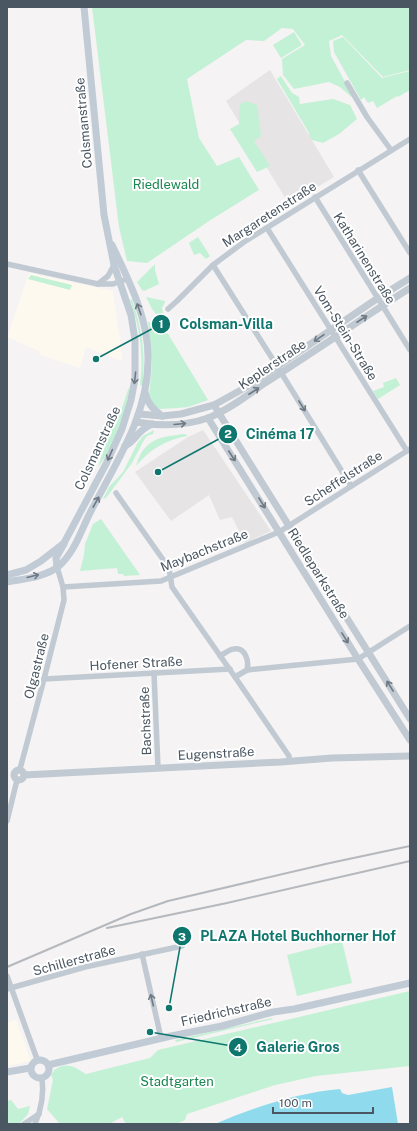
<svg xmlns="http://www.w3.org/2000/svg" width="417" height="1131" font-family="'Public Sans',sans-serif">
<rect width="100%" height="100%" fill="#f5f3f3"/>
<g fill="#fdf9ef">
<polygon points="29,273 113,291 120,339 122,361 86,347 80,368 40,355 39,351 7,337"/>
<polygon points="16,1019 31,1061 7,1066 7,1023"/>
</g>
<g fill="#e6e4e5">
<polygon points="270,70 334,177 289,204 226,101"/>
<polygon points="203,430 271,531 245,543 232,517 220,520 209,495 171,521 135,472 188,437"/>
</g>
<g fill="#c3f1d5">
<polygon points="92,7 410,7 410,70 383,77 342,35 329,41 331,56 355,100 340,87 329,82 294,89 283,75 282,59 305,45 293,29 282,28 264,41 246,40 187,79 199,138 217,166 239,157 259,190 209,221 147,263 127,261 119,227"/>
<polygon points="294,32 302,45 281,58 273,45"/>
<polygon points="343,37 382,78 410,71 410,90 398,97 397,96 377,108 373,101 368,103 364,97 361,100 334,52 333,41"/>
<polygon points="281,76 292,93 299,97 300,104 333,99 350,105 357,119 339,134 323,143 312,140 309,135 309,133 277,79"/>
<polygon points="246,101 257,105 261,136 254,141 270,166 257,172 230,129 239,124 240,104"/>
<polygon points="198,237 210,256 206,259 200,253 194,255 189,243"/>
<polygon points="155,264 155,270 159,284 144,291 142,290 137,282"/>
<polygon points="31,275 72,285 70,290 28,279"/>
<polygon points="146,297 165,301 165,302 162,308 164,318 160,319 152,309"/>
<path d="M132,299C143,333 145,351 143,386L140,385C144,355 140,328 130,300Z"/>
<polygon points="148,322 151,322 156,329 165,329 208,400 188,407 178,408 160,409 154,406 149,396 152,365"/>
<polygon points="396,378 400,385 378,399 373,391 384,387 383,383"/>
<path d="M129,387C130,407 111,452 98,467L113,423L118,420Z"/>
<polygon points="154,430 153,434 147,436 144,440 132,463 106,498 103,499 109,487 123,472 137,444 143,436"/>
<path d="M184,434L187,435V436C166,440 150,449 136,466C144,439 159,437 184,434Z"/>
<polygon points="101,519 140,575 124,576 123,574 118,574 117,568 80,571 84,555 85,544 93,524"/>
<polygon points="342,941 352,983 297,996 287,955"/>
<path d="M410,991V1066L316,1076L275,1085L187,1114L185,1120L176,1124H126L122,1117L109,1124H60L47,1109L53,1080L51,1075L54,1071V1070C68,1061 74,1067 86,1074L150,1058L158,1050Z"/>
<polygon points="272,1018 273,1019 176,1042 175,1040"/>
<polygon points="11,1100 18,1109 30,1106 28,1114 19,1124 7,1124 7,1101"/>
</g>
<path fill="#90daee" d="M392,1087L398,1124H215C255,1107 296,1093 340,1089L342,1093L348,1095Z"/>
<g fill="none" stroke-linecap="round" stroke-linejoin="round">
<g stroke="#c1cad2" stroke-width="5.5">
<polyline points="347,83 367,117 391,150"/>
<polyline points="358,170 410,253"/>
<polyline points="315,197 410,350"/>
<polyline points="267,228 407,451"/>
<polyline points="7,264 98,284 113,284 127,279"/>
<polyline points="213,265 277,366 351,486"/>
<polyline points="98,284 108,276 114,265"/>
<polyline points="168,309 177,301 213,265 244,242 410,139"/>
<polyline points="116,493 169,568 172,587 235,677 247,670 358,659 410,626"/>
<polyline points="63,587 161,581 279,532 410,449"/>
<path d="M220,656C225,653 230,649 234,649C246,647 249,662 247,670"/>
<polyline points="154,673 158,768"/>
<polyline points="235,677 289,756 289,761"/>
<polyline points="44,679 230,669"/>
<polyline points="20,769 44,679 64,600 63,587 57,567"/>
<polyline points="7,821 17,780"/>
<polyline points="142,954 161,1038"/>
<polyline points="7,976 37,1059"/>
<polyline points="7,989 85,967 182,946"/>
<polyline points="24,1124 39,1114"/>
<path d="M35,1124C41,1110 44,1093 42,1078"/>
</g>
<g stroke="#c1cad2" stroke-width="7">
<path d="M214,405C278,510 345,614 410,719"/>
<polyline points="139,414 162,416 181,414 214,405 250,385 378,298 410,278"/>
<polyline points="208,418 358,659 410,740"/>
<path d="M136,422C159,426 185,426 208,418C227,411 248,395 265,383C314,352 361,319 410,288"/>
<circle cx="19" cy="775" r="5"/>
<polyline points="24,775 281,762 332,758 410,756"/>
</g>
<g stroke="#c1cbd6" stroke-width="7">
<path d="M145,392C147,403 153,409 162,416"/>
<path d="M125,446C137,440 136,431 152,424"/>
<polyline points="57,567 56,558 64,544"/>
<polyline points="7,575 26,570 41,561 64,543 106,464 122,429 131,400 135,379 135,340 131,315 114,265 104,215 84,7"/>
<path d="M7,582C23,579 46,577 59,566C75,552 81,530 91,511C115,464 148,416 148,360C149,319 129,281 112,245"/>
<circle cx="40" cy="1069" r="9"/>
<polyline points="48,1065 171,1036 222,1026 273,1012 294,1009 410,983"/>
<polyline points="7,1072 30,1068"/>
</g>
<g stroke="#b5b8bd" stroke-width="2">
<polyline points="107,928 227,903 410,861"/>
<polyline points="7,967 131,914 168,901 330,863 410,846"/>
</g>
</g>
<defs><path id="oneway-shaft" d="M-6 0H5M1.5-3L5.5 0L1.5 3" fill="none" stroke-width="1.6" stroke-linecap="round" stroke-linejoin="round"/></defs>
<g stroke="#6e7984">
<use href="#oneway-shaft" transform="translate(139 309) rotate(-109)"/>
<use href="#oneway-shaft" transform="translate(135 378) rotate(96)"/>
<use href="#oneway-shaft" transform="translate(110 455) rotate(114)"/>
<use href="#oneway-shaft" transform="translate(96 502) rotate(-61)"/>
<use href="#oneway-shaft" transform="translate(33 576) rotate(-14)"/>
</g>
<g stroke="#6e7983">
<use href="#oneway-shaft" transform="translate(362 319) rotate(-33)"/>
<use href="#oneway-shaft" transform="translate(319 338) rotate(146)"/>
<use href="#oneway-shaft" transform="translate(254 391) rotate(-33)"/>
<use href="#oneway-shaft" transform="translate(302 406) rotate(58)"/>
<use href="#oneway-shaft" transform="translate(180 424) rotate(-5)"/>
<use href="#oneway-shaft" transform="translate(232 456) rotate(57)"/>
<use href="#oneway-shaft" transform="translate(262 503) rotate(58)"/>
<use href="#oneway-shaft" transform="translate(345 638) rotate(58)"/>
<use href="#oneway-shaft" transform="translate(390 686) rotate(-122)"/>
<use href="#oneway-shaft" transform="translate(152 1000) rotate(-103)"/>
</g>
<g text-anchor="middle" stroke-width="4" stroke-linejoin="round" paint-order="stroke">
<g font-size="13" fill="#4a5661" stroke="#fff">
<text transform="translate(83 123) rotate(-95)" y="5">Colsmanstraße</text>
<text transform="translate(269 214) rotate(-33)" y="5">Margaretenstraße</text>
<text transform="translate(365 258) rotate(58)" y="5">Katharinenstraße</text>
<text transform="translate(346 333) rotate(58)" y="5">Vom-Stein-Straße</text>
<text transform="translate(272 364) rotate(-34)" y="5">Keplerstraße</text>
<text transform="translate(97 448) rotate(-65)" y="5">Colsmanstraße</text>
<text transform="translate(343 478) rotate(-33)" y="5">Scheffelstraße</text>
<text transform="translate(204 550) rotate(-22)" y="5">Maybachstraße</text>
<text transform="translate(319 573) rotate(58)" y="5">Riedleparkstraße</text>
<text transform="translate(136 663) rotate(-3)" y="5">Hofener Straße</text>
<text transform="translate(36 666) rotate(-76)" y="5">Olgastraße</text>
<text transform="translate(145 721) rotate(-92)" y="5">Bachstraße</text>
<text transform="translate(216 753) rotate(-3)" y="5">Eugenstraße</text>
<text transform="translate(74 960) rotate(-15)" y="5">Schillerstraße</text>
<text transform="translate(226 1011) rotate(-13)" y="5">Friedrichstraße</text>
</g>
<g font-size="13" fill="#17864f" stroke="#fff">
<text x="166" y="189">Riedlewald</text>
<text x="177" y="1086">Stadtgarten</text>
</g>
</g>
<path fill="none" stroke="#0f766e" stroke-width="1.5" d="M96 359L161 324M158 472L228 434M169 1008L182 936M150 1032L238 1047"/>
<g fill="#0f766e" stroke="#fff" stroke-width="1.5">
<circle cx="96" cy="359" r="4"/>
<circle cx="158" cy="472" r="4"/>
<circle cx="169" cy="1008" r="4"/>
<circle cx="150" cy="1032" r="4"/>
<circle cx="161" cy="324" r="10"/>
<circle cx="228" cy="434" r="10"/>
<circle cx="182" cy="936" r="10"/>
<circle cx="238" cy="1047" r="10"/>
</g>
<g font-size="12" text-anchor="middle" font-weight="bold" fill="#fff">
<text x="161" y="328">1</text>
<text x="228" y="438">2</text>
<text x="182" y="941">3</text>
<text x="238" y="1052">4</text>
</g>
<g font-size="14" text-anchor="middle" font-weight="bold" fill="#0f766e" stroke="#fff" stroke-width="4" stroke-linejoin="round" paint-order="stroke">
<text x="226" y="329">Colsman-Villa</text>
<text x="280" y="439">Cinéma 17</text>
<text x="298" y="941">PLAZA Hotel Buchhorner Hof</text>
<text x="298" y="1052">Galerie Gros</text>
</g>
<rect width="417" height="1131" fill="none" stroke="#4a5661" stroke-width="16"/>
<path d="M273 1107v6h100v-6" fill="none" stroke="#4a5661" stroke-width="2"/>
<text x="279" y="1107" font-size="12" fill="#4a5661" stroke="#ffffff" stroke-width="3" paint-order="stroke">100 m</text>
</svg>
